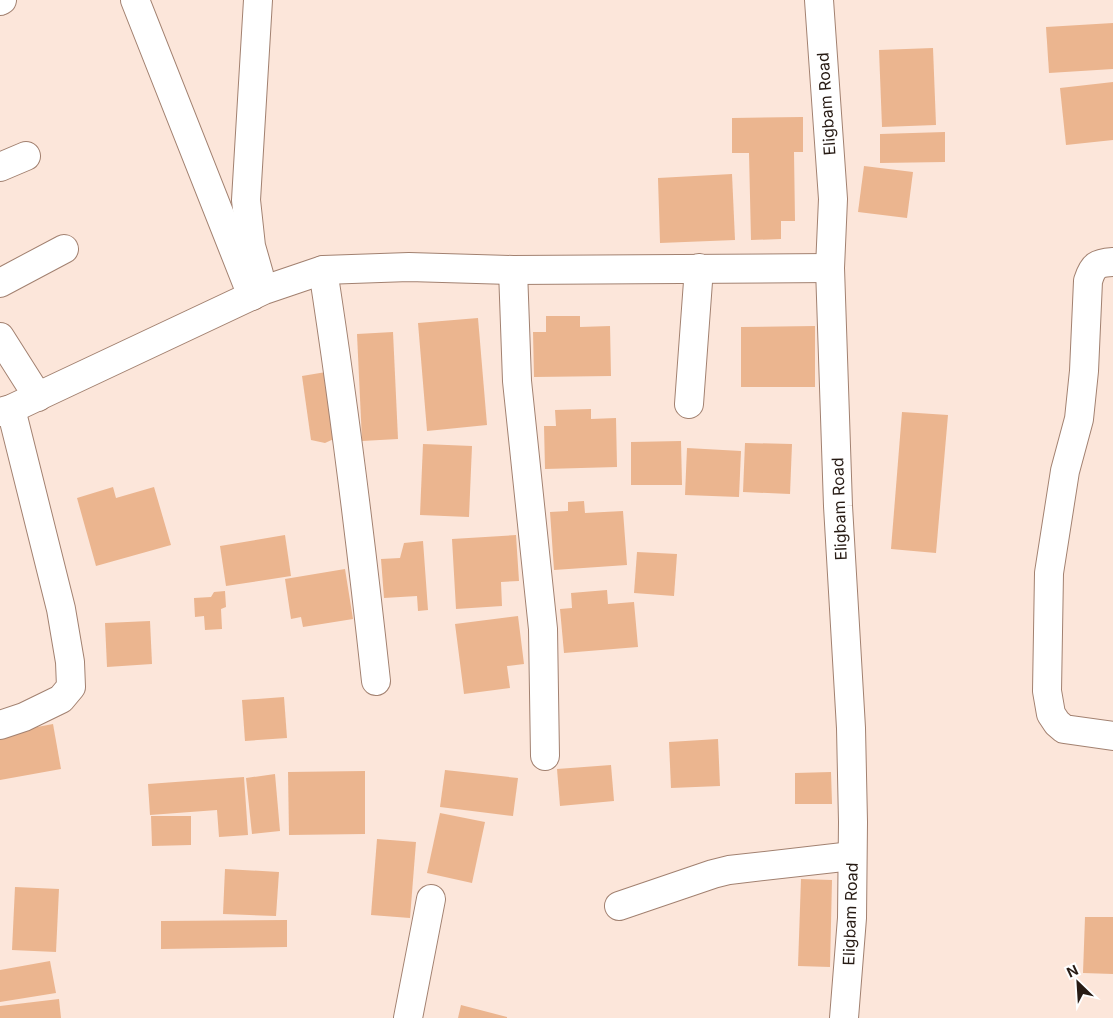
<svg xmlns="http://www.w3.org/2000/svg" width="1113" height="1018" font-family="Inter,sans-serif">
<rect width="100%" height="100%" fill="#fce6da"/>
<g fill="#ebb58f">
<polygon points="1113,23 1113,69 1049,73 1046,27"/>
<polygon points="933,48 936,125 882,127 879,50"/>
<polygon points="1113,82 1113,140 1066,145 1060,88"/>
<polygon points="803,117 803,152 794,152 795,221 781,221 781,239 751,240 749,153 732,153 732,118"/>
<polygon points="945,132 945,162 880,163 880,134"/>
<polygon points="864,166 913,172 907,218 858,212"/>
<polygon points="732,174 735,240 660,243 658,178"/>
<polygon points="546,316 580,316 580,327 610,326 611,376 534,377 533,332 546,332"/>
<polygon points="478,318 487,425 427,431 418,323"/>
<polygon points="815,326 815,387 741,387 741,327"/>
<polygon points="393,332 398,439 362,441 357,334"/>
<polygon points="326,372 336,438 325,443 311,440 302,376"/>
<polygon points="591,409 591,419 616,418 617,467 545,469 544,426 556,426 555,410"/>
<polygon points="902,412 948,415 936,553 891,549"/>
<polygon points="681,441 682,485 631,485 631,442"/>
<polygon points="745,443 792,444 790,494 743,492"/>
<polygon points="423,444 472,446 469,517 420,515"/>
<polygon points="687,448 741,451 739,497 685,495"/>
<polygon points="113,487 116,498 154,487 171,545 96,566 77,498"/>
<polygon points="584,501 585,513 623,511 627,565 554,570 550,512 568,511 568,502"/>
<polygon points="285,535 291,576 226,586 220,546"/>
<polygon points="516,535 519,581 501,582 502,606 456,609 452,539"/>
<polygon points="423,541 428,610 418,611 417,596 384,598 381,559 400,558 404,543"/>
<polygon points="637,552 677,554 674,596 634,593"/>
<polygon points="345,569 353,619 303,627 301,617 291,619 285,579"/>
<polygon points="607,590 608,604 634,602 638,647 564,653 560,609 572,608 571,593"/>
<polygon points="225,591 226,607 221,609 222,629 205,630 204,616 195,617 194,598 211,597 214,592"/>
<polygon points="518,616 524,664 507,666 510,688 464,694 455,624"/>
<polygon points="150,621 152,664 107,667 105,623"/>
<polygon points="284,697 287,738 245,741 242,700"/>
<polygon points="53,724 61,769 0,780 0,734"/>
<polygon points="718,739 720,786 671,788 669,742"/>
<polygon points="611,765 614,801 560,806 557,769"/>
<polygon points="445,770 518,778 513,816 440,807"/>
<polygon points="365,771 365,834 289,835 288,772"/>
<polygon points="831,772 832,804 795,804 795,773"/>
<polygon points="275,774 280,831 252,834 246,778"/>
<polygon points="244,777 248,835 219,837 217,810 150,815 148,784"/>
<polygon points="440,813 485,822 472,883 427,873"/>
<polygon points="151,816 191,816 191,845 152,846"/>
<polygon points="377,839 416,842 410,918 371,915"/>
<polygon points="225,869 279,872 276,916 223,914"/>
<polygon points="801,879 832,880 830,967 798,966"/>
<polygon points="15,887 59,889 56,952 12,950"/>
<polygon points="1085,917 1113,917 1113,974 1083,973"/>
<polygon points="287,920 287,947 161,949 161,921"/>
<polygon points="50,961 56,993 0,1002 0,970"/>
<polygon points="59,999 61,1018 0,1018 0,1006"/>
<polygon points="461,1005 507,1017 507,1018 458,1018"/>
</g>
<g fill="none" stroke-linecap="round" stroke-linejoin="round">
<g stroke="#a28170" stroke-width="30">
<g id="minor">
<polyline points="135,0 252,296"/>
<polyline points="258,0 246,200 251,246 259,274"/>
<polyline points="819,0 833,199 830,268 838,506 851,728 853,822 852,918 844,1018"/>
<polyline points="0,1 2,0"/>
<polyline points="0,167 26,156"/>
<path d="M1113,262C1097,263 1093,265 1088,281L1084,371L1079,419L1065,471L1049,573L1047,691L1051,714L1057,723L1064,729L1113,736"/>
<path d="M323,270C344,406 361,543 376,681"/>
<polyline points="513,270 517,381 543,629 545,756"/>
<polyline points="0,283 64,249"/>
<polyline points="0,337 38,397"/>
<polyline points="689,404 699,268"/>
<polyline points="0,412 11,409 264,290 323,270 409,267 513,270 830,268"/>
<polyline points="0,725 24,717 61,699 71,687 70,662 61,609 11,409"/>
<polyline points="619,906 713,874 729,870 852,856"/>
<polyline points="408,1018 431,899"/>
</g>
</g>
<use href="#minor" stroke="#fff" stroke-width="28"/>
</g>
<g text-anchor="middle" stroke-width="4.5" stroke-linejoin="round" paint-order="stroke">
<g font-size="16" fill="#271b14" stroke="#fff">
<text transform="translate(826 104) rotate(-94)" y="6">Eligbam Road</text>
<text transform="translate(839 509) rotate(-92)" y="6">Eligbam Road</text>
<text transform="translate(850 914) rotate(-88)" y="6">Eligbam Road</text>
</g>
</g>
<g transform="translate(1078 983) rotate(335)" stroke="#ffffff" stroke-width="4" paint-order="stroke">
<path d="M0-4L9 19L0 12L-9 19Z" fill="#271b14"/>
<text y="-8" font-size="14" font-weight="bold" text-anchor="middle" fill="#271b14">N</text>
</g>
</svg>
